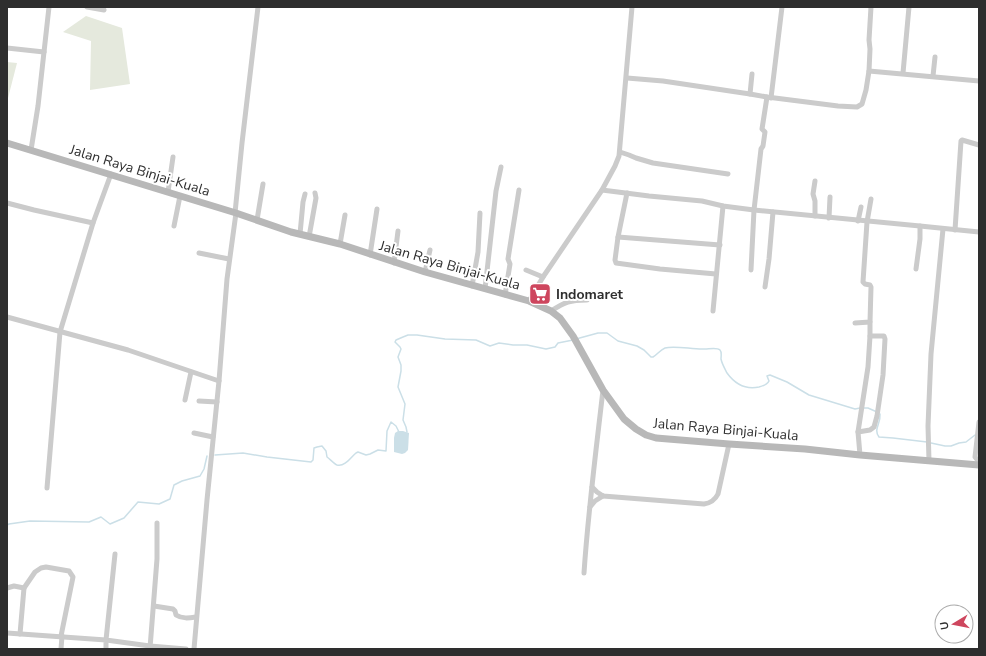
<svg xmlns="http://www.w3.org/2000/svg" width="986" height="656" font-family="'Nunito Sans',sans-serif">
<rect width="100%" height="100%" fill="#fff"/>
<g fill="#e5e9dd">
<polygon points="86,16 122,28 130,84 90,90 91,41 63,32"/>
<polygon points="7,62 17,63 7,102"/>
</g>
<polygon fill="#cbdfe7" points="398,431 403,431 409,433 408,450 405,453 402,454 394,452 394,438 395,433"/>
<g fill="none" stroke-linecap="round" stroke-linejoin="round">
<g stroke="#cbdfe7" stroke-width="1.5">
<path d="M576,339L598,333H607L618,341L637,346L644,350L651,357H653C657,355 660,350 665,348C675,345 694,350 705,349C709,349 717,347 720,350C722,352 721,356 721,359C722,364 725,369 727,373C735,384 745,390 759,387C763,386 767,385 769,381L767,376L770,375L787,382L809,395L855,409L860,408"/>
<polyline points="864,408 868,408 877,412"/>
<path d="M880,414C881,424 873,429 879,437L893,438L927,442"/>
<polyline points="407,432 406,427 403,420 405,404 398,387 401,371 401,365 398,357 401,349 400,347 395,342 396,340 403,337 408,335 417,335 445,339 476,340 490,346 499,343 513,345 527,345 546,349 555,347 558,343 573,340"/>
<polyline points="931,443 945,446 951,446 959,443 966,442 975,435"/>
<path d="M215,455L243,453L267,457L311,462L313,460L314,448L317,447L322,446L326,451L327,457C330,459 334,464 337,465C345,467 351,457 356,453L358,452L366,455L370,454L378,450L386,451L387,431L391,422L396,426L399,432"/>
<polyline points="7,525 9,524 30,521 89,522 101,517 110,524 124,518 138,502 159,504 170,499 174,485 182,481 200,476 204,469 207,456"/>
</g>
<g stroke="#cbcbcb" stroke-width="5">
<polyline points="87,7 104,10"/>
<polyline points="7,48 44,52"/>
<polyline points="869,71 870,49 869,40 871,7"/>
<polyline points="903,73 909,7"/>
<polyline points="933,76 935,57"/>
<polyline points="627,78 663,81 750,94 767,97 838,106 857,107 862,104 866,90 869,71 979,81"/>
<polyline points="750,94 752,74"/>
<polyline points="771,98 782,7"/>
<polyline points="31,150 38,106 49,7"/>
<polyline points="620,152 629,155 636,158 653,163 728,174"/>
<polyline points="602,190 649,196 702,201 723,206 754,210 920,226 979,232"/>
<polyline points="168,192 173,157"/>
<polyline points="627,193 618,237 720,245"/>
<polyline points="7,203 34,210 93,223"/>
<polyline points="235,213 242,143 258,7"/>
<polyline points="815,216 815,201 813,194 815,181"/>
<polyline points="829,218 830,197"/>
<polyline points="257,220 263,184"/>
<polyline points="858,221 861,207"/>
<polyline points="174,226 180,196"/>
<polyline points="955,230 961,141 962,140 979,145"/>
<polyline points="300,234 303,202 305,194"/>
<polyline points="309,237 316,198 315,193"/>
<polyline points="618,237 615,260 616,263 660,269 716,274"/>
<polyline points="340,244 345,215"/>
<polyline points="199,253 229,259"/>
<polyline points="370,255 377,209"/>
<polyline points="394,263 398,231"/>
<polyline points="916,269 920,239 920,226"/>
<polyline points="526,270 543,277"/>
<polyline points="751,270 754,210 761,149 763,146 765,132 762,129 767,97"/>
<polyline points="425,272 430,250"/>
<polyline points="472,286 478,252 480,213"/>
<polyline points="765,287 769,259 773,212"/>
<polyline points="485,289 496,191 501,167"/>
<polyline points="505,295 510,264 508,259 519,190"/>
<polyline points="529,301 543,277 602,190 615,166 619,156 632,7"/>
<path d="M551,311C565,302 570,300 587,300"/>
<polyline points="713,311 723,206"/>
<polyline points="7,317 128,350 219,381"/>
<polyline points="855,323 870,322 871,287 870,285 865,284 863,282 867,222 871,199"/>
<polyline points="185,400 191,372"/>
<polyline points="199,401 217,402"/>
<polyline points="979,422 975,457 979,462"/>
<polyline points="858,432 870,430 874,427 877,416 883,375 885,339 884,336 870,336"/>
<polyline points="194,433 213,437"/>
<polyline points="860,455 858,432 868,367 870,336 870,322"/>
<polyline points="929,461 928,426 931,354 943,229"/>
<path d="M592,487L597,492L603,496L704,504C711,503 715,500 718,494L729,444"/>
<polyline points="47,488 60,332 93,223 111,174"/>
<polyline points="590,507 595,501 603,496"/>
<polyline points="115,554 106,640 150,646 186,649"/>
<path d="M584,573C588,512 596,451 603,390"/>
<polyline points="7,588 14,586 24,588 35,572 41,568 46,567 69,571 73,577 61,636"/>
<path d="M154,606L173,609L175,611L176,615C182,619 189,618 196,617"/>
<polyline points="7,633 106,640 106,649"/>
<polyline points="20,634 24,588"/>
<polyline points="150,648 157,559 157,523"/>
<polyline points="61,649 62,636"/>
<polyline points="194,649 207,500 219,381 227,279 236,213"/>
</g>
<polyline stroke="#b8b8b8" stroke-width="7" points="7,143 236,213 291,232 340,244 425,272 529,301 551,311 560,318 573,336 603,390 624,419 636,429 646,435 656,438 729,444 805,449 860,455 979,465"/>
</g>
<defs>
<g id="supermarket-square" transform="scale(1.15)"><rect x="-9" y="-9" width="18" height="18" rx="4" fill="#ce465e" stroke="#fff"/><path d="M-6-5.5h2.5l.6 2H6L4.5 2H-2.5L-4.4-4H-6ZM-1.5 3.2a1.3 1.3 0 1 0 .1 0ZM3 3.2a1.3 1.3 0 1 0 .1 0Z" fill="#fff"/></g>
</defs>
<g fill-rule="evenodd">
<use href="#supermarket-square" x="540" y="294"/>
</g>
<g text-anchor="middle" stroke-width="4" stroke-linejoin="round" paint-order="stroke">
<g font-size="14" fill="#2e2e2e" stroke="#fff">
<text transform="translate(140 170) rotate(17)" y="5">Jalan Raya Binjai-Kuala</text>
<text transform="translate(450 265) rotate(16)" y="5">Jalan Raya Binjai-Kuala</text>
<text transform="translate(726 429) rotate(5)" y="5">Jalan Raya Binjai-Kuala</text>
</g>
<g font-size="14" font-weight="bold" fill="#2e2e2e" stroke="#fff" text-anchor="start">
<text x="556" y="299">Indomaret</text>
</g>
</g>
<rect width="986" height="656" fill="none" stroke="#2e2e2e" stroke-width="16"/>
<g transform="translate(954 624) rotate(260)"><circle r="19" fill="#ffffff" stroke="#ababab"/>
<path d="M0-3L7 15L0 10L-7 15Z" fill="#ce465e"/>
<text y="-6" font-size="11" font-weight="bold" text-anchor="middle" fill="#2e2e2e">U</text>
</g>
</svg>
